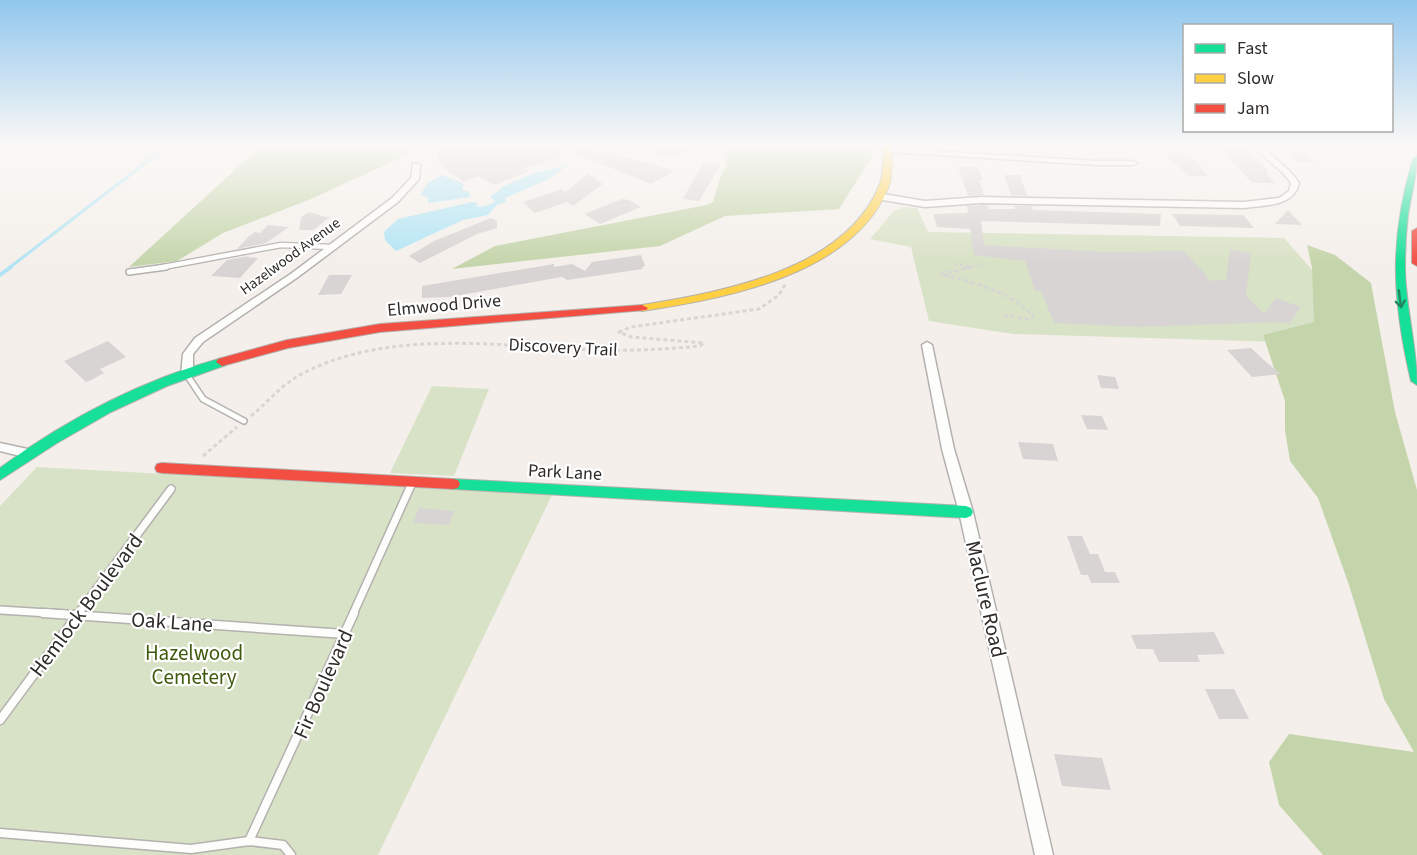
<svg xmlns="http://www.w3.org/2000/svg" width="1417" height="855" font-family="'Source Sans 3',sans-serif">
<rect width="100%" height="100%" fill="#f4efea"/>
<g fill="#d8e2c6">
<polygon points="903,207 917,208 928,232 1284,238 1320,279 1325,334 1278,342 1013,334 929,321 911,247 870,239 893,212"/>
<polygon points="432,386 489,389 454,476 390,473"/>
<polygon points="37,467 552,495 378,855 0,855 0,506"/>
</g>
<g fill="#c5d5ab">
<polygon points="263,144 409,144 411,153 311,199 223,233 177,261 129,267"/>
<polygon points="721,144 871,144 873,155 839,209 725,216 660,246 452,269 495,246 707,205 713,202 720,178 727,165"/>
<polygon points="1307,245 1335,255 1371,283 1395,412 1417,490 1417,855 1323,855 1279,805 1269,762 1289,734 1414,752 1384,699 1349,585 1318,498 1290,461 1285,430 1285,401 1263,335 1314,322 1312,268"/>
</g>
<g fill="#b0e4f4">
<path d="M568,165L549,179L505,198L506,202L498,204L488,215L463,220L396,251L385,240L384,232L398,219L472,202L479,203L475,206C482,208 489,206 495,201L490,197L504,186L534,173Z"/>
<polygon points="442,175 464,184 462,190 469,192 470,197 428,203 428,197 420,195 428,183"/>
</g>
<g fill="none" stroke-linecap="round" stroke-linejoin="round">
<polyline stroke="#b0e4f4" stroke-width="3" points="9,268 170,144"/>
<polyline stroke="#b0e4f4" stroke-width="4" points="0,275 11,267"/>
</g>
<g fill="#d8d4d3">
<polygon points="433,144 564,144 558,158 523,168 529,171 494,185 478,176 464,182 441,166"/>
<polygon points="644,144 697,144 698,150 663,158"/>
<polygon points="1217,144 1241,144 1269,172 1266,174 1275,183 1252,183"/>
<polygon points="573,147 607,152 674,171 651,184 571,152"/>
<polygon points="1285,150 1302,151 1315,163 1297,162"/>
<polygon points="1184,154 1192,157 1208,176 1189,176 1164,155"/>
<polygon points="703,163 720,165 699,201 683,199"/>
<polygon points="958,167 977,167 983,180 979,180 984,195 968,196"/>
<polygon points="588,174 603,184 573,206 567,202 535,213 523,202 562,189 565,192"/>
<polygon points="1004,175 1020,175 1027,196 1011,195"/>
<polygon points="622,199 629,200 641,207 600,224 585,214"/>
<polygon points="981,205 988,205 989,209 1015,209 1014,206 1031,206 1033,210 1161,214 1160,226 981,221 984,245 1104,252 1184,251 1211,281 1226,280 1230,249 1251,254 1246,296 1264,314 1276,298 1301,307 1289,324 1282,322 1139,327 1054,323 1041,291 1035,291 1025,261 974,255 970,229 937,227 933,214 968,213 967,206"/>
<polygon points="1288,210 1302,225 1275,224"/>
<polygon points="309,212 326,217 330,217 313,230 299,230 301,217"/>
<polygon points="1172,214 1243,215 1254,228 1180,226"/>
<polygon points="491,218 497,221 497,228 477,234 420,263 409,256 434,241"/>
<polygon points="268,225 289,227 266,243 237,249 249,236 255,232 260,233"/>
<polygon points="641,255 645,266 642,267 643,269 567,280 562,277 449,297 422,298 422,286 554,264 554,267 572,264 585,271 592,262"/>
<polygon points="248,256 246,257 258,258 240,278 211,276 227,260"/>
<polygon points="329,275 352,275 341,294 318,295"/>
<polygon points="108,341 126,357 100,369 104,373 91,380 86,382 64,361"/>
<polygon points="1251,348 1266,362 1281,374 1252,377 1227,350"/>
<polygon points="1097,375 1115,377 1119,389 1101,388"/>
<polygon points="1081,415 1102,416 1108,430 1087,429"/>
<polygon points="1018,442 1053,444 1058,461 1023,459"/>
<polygon points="419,508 454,511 449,525 413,523"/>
<polygon points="1067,536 1082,536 1090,554 1098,554 1105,572 1115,572 1120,583 1091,583 1088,575 1081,575"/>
<polygon points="1214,632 1225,654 1197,655 1200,662 1159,662 1153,649 1137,649 1131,635"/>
<polygon points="1205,689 1234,689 1249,719 1219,719"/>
<polygon points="1054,754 1102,758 1111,790 1062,786"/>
</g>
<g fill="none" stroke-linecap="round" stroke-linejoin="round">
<g stroke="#b4b1ae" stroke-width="7">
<polyline id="lane-far3" points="158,268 281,245 332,247"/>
</g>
<g stroke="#b4b1ae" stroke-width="8">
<g id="lane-far2">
<polyline points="129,272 166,267"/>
<polyline points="187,375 203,399 244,421"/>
</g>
</g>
<g stroke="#b4b1ae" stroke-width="10">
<g id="lane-far1">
<polyline points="0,610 65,614"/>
<polyline points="78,614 171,489"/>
<polyline points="353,614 412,483"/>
</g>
</g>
<g stroke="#b4b1ae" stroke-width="11">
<g id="lane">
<polyline points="43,613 345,634"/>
<polyline points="0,720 79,613"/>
<polyline points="0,833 191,849 249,841 283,845 291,855"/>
<polyline points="249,841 354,613"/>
</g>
</g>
<g stroke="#b4b1ae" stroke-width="3">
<g id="street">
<path d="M1255,144H1263C1272,160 1290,167 1299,183C1294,207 1264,205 1244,208L981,203L925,207L883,200L879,197L883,194L925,201L981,197L1244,202L1279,198L1289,191L1291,183C1282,168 1264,161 1255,144Z"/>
<polygon points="886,148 1096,161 1133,161 1137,163 1133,165 1096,165 889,152 886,152"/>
<polygon points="413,163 420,165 419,179 398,202 298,277 203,342 193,354 193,375 187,379 183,378 181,375 183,354 195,338 292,273 392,198 411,178"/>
<polygon points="927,342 932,345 954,449 973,512 1053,855 1035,855 959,512 942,449 922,345"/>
<polygon points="0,443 32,450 34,453 32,456 28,458 0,451"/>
</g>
</g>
<g stroke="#b4b1ae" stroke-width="2">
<g id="fast">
<path d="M1417,156C1417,177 1411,195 1408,215C1406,232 1405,249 1405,266C1405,306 1417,345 1417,385L1411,381C1392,299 1389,240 1413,159Z"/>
<path d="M222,358L226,359L228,362L226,365L167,386L111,412L57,443L0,480V468C67,419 142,380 222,358Z"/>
<polygon points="453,479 966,506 971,508 973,512 971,516 966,518 453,489 448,488 446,484 448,480"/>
</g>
</g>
<g stroke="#b4b1ae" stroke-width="2">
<path id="slow" d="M884,144H892C891,157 893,174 889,186C854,275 726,298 642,311L636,308L642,305C722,292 845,270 879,186C884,174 883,157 884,144Z"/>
</g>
<g stroke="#b4b1ae" stroke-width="2">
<g id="jam">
<polygon points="1417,228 1417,266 1412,263 1412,231"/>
<polygon points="642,305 648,308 646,310 380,332 288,348 222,366 216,362 218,359 287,340 380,324"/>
<polygon points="162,463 453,479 458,480 460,484 458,488 453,489 162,473 157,472 155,468 157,464"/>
</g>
</g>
<g stroke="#d8d6d5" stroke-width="2" stroke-dasharray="3 2" stroke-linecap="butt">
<polyline points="955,264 969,266"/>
<polyline points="965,268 982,264"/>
</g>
<g stroke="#d8d6d5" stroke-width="3" stroke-dasharray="4 3" stroke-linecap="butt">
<path d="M972,267L941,274C969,281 1016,293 1033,317L1026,319L1004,315"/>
<path d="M251,416C267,403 281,385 300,375C388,327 504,347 600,350C634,351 667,349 700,346L704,343L631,337L619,332L631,327L759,309L779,295L786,283"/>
<polyline points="203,456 237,427"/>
</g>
<use href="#lane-far3" stroke="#fdfdfc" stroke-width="4.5"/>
<use href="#lane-far2" stroke="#fdfdfc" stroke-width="5"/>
<use href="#lane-far1" stroke="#fdfdfc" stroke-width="7"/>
<use href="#lane" stroke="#fdfdfc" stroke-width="8"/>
<use href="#street" fill="#fdfdfc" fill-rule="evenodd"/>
<use href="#fast" fill="#16e098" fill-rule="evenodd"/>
<use href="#slow" fill="#ffcf43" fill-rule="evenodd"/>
<use href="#jam" fill="#f24e42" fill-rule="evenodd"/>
</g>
<defs><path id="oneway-shaft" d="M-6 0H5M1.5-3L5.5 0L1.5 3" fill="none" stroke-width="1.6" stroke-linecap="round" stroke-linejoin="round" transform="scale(1.5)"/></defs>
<use stroke="#228660" href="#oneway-shaft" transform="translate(1400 299) rotate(82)"/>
<linearGradient id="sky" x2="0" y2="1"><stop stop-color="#91c7ed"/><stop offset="0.55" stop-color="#faf8f6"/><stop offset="1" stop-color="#faf8f6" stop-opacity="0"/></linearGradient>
<rect width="1417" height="264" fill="url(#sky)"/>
<g text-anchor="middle" stroke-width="4.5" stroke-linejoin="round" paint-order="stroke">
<g font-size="15" fill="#2e2b28" stroke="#fff">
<text transform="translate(290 256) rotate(-36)" y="5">Hazelwood Avenue</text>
</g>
<g font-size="18" fill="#2e2b28" stroke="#fff">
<text transform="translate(444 305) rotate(-5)" y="6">Elmwood Drive</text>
<text transform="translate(563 347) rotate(3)" y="6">Discovery Trail</text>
<text transform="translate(565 472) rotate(3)" y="6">Park Lane</text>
</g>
<g font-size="21" fill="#2e2b28" stroke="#fff">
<text transform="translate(986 599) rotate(77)" y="7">Maclure Road</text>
<text transform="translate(86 605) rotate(-53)" y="7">Hemlock Boulevard</text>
<text transform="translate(172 622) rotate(4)" y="7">Oak Lane</text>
<text transform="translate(323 684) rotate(-66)" y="7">Fir Boulevard</text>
</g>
<g font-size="21" fill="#3e5a0c" stroke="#fff">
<text x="194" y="660">Hazelwood<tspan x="194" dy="24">Cemetery</tspan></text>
</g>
</g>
<rect x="1183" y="24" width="210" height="108" fill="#ffffff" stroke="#abaaa9" stroke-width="1.5"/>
<rect x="1195" y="44" width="30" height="9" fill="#16e098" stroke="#abaaa9" stroke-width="1.5"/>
<text x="1237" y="54" font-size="18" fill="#2e2b28">Fast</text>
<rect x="1195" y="74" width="30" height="9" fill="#ffcf43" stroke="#abaaa9" stroke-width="1.5"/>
<text x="1237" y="84" font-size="18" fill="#2e2b28">Slow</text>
<rect x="1195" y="104" width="30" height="9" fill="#f24e42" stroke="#abaaa9" stroke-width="1.5"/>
<text x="1237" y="114" font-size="18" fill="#2e2b28">Jam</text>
</svg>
